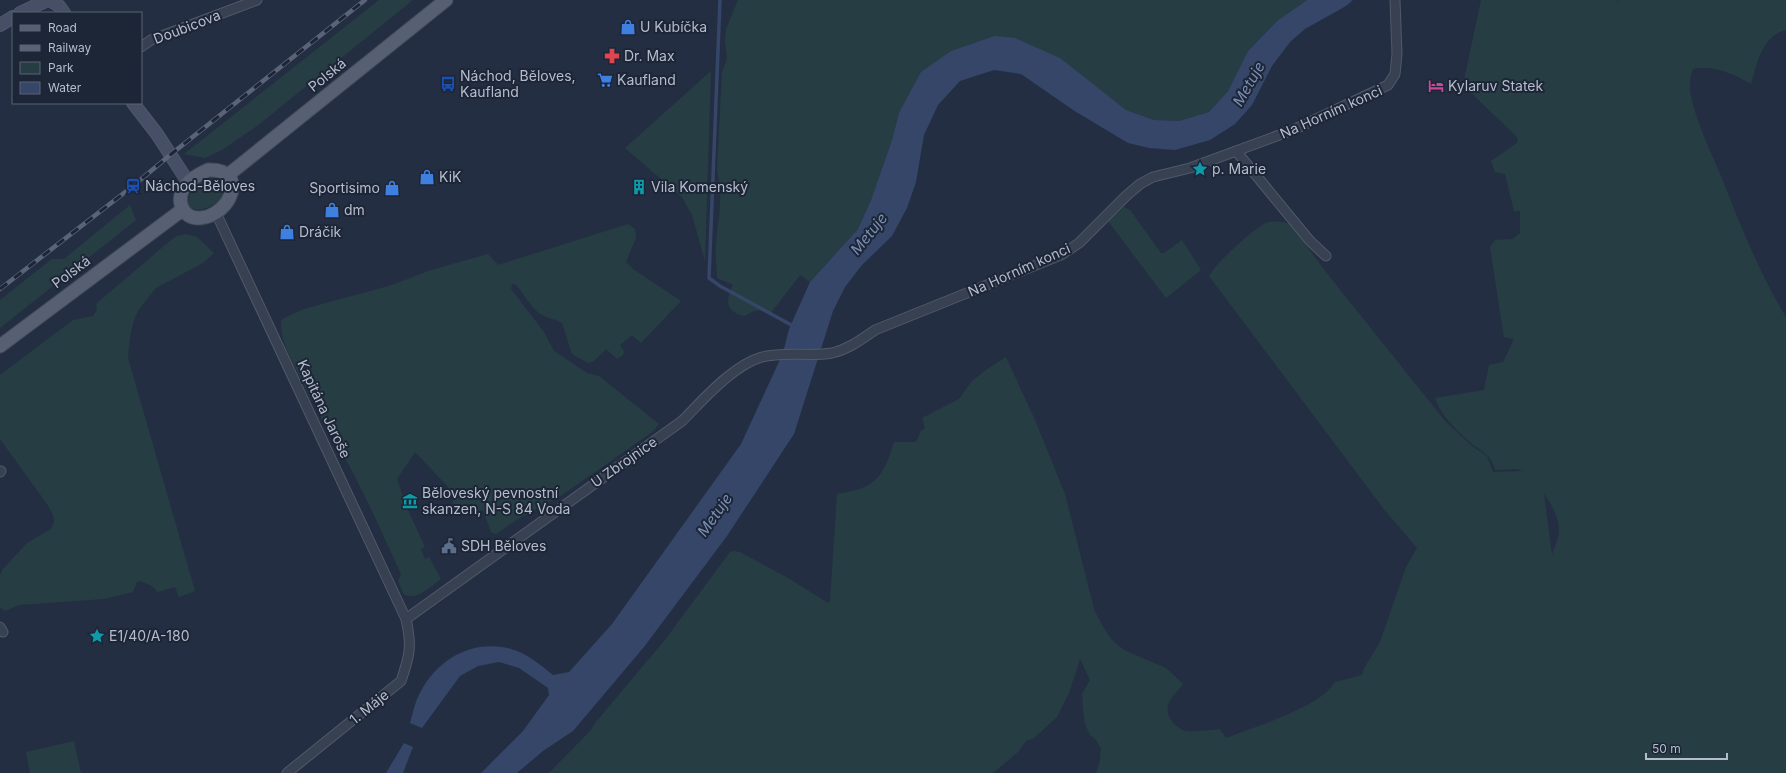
<svg xmlns="http://www.w3.org/2000/svg" width="1786" height="773" font-family="Inter,sans-serif">
<rect width="100%" height="100%" fill="#242e42"/>
<g fill="#263e43" fill-rule="evenodd">
<polygon points="379,0 413,0 257,126 222,150 205,158 184,154"/>
<path d="M738,0H1307L1277,21L1248,51L1228,91L1209,112L1179,121L1154,120L1126,110L1096,87L1015,39L899,113L892,140L871,200L858,229L810,282L800,275L770,314C759,308 755,310 744,316C724,311 726,299 733,285L717,278C717,267 715,256 716,244C718,216 724,200 717,171L722,72L727,59L725,40L726,29Z"/>
<path d="M1481,0H1616L1619,2L1617,0H1786V30C1762,35 1757,64 1751,84C1733,73 1713,65 1693,69C1688,80 1690,94 1693,105C1700,129 1711,153 1721,176C1740,224 1759,273 1786,317V773H1096L1100,761L1101,749L1096,740L1090,735L1085,724L1083,709L1082,694L1090,680L1080,659L1069,693L1057,717L1034,738L1026,741L1018,752L993,773H549L591,730L595,723L664,641L730,552L733,551L740,552L788,578L828,603L830,601L837,494C846,492 856,491 864,487C883,480 889,458 894,442H916L921,431L925,428L922,418L959,399L972,381L986,370L1006,357L1035,420L1065,494L1094,609L1102,625L1111,639L1124,650L1166,668L1182,683L1183,685C1178,690 1171,697 1168,705C1165,716 1175,728 1186,731C1190,732 1215,730 1220,729L1226,738C1254,727 1321,707 1335,682L1362,675L1363,670L1380,642L1406,567L1417,548L1383,508L1209,276C1215,264 1253,229 1266,223C1273,220 1283,222 1290,224L1329,276L1445,421L1472,446L1487,456L1493,472L1524,471L1517,469L1495,470C1490,453 1483,453 1471,443C1456,430 1442,417 1435,398L1484,390L1489,365L1503,362L1514,339L1504,337L1490,247L1495,240L1513,239L1520,233V211H1514L1505,174L1495,172L1491,161L1517,143L1518,138L1463,85ZM1544,494C1552,504 1560,520 1559,533C1558,540 1554,548 1552,555Z"/>
<polygon points="711,71 705,261 692,215 682,197 625,148"/>
<path d="M210,178L222,181C235,204 182,223 189,197C192,187 201,182 210,178Z"/>
<polygon points="130,205 136,220 0,328 0,300 52,259 64,259"/>
<polygon points="1124,207 1130,210 1161,253 1164,253 1182,240 1201,270 1166,298 1108,221"/>
<path d="M628,224L635,229L636,238L626,262L633,269L681,301L641,343L632,335L620,345L624,351L623,355L617,359L606,349L594,361L588,363L572,354L562,323C556,319 550,319 544,316C533,311 525,295 516,285L512,284L511,289L544,332L554,351L587,373L599,376L659,424L651,433L562,495L518,519L496,534L491,532L483,510L456,514L451,511L453,500L452,491L415,452L397,479L407,508L425,547L421,549L425,559L429,557L441,579C430,587 418,600 404,595L398,581L401,574C383,535 366,496 345,458C329,431 313,404 299,375C291,358 280,341 281,321L284,318L304,309L392,285L431,270L488,254L498,265Z"/>
<path d="M186,234L197,237L214,253L203,263L156,288C150,296 143,303 138,311C131,323 129,344 128,358L195,591L179,597L175,587L158,592L152,586L140,581L137,582L133,592L104,599L19,605L5,611L0,607V576L2,570L27,543L51,529L54,522L53,515L47,504L0,439V375L73,320L93,316L97,310L96,304L171,240L177,236Z"/>
<polygon points="74,741 81,773 30,773 26,752"/>
</g>
<g fill="#354669">
<path d="M1307,0H1353L1346,6L1305,29L1290,42L1272,66L1252,105L1235,124L1210,140L1175,150L1149,148L1128,143L1073,110L1021,74L994,70L960,81L938,105L924,135L916,182L907,208L892,236L862,265L845,287L833,311L794,434L727,536L644,647L573,731L543,751L517,773H481L523,731L549,695L548,688L519,668L499,662L478,666L460,676L422,728L410,723C413,713 415,701 421,691C439,658 473,639 511,649C526,653 541,665 553,675L569,672L612,624L741,444L783,353L789,329L810,282L858,229L871,200L892,140L899,113L921,72L951,51L995,36L1015,38L1060,58L1126,110L1154,120L1179,121L1209,112L1228,91L1248,51L1277,21Z"/>
<polygon points="404,743 413,747 403,773 386,773"/>
</g>
<g fill="none" stroke-linecap="round" stroke-linejoin="round">
<polyline stroke="#354669" stroke-width="3.5" points="720,0 709,278 720,286 795,327"/>
<g stroke="#505969" stroke-width="11">
<g id="street">
<polyline points="141,47 151,40 257,0"/>
<polyline points="1236,151 1310,241 1326,256"/>
<path d="M216,213L406,619C412,646 410,655 401,681L287,773"/>
<polyline points="0,472 1,471"/>
<path d="M406,619L682,421C703,400 733,365 762,357C785,351 810,357 832,353C849,349 862,339 875,330L1061,255L1079,243L1126,196L1140,184L1153,177L1190,168L1293,130L1388,85L1395,74L1397,54L1395,0"/>
<polyline points="0,627 3,632"/>
</g>
</g>
<g stroke="#505969" stroke-width="14">
<g id="secondary">
<polyline points="50,0 59,6 64,13"/>
<polyline points="20,13 48,0"/>
<polyline points="0,25 13,17"/>
<polyline points="133,103 157,134 188,182"/>
</g>
</g>
<g stroke="#424a5b" stroke-width="15">
<g id="primary">
<path d="M208,170C250,168 231,216 200,218C182,219 175,200 185,186C191,178 199,174 208,170Z"/>
<polyline points="228,175 446,0"/>
<polyline points="0,346 182,210"/>
</g>
</g>
<use href="#street" stroke="#384152" stroke-width="9"/>
<use href="#secondary" stroke="#464f65" stroke-width="12"/>
<use href="#primary" stroke="#566072" stroke-width="13"/>
<g stroke="#5a6479" stroke-width="4.5">
<polyline id="rail" points="0,289 133,186 170,155 365,0"/>
</g>
<use href="#rail" stroke="#1d2637" stroke-width="3" stroke-dasharray="9" stroke-linecap="butt"/>
</g>
<defs>
<g id="shop-bare" transform="scale(1.2)"><path d="M-5-2.5h2.3a2.7 3.5 0 0 1 5.4 0H5L5.5 6h-11ZM-1.5-2.5h3a1.5 2.3 0 0 0-3 0Z" fill="#3f7fe0" stroke="#1d2637" stroke-width="2.5" paint-order="stroke"/></g>
<g id="pharmacy-bare" transform="scale(1.2)"><path d="M-2-6h4v4h4v4h-4v4h-4v-4h-4v-4h4Z" fill="#e0444e" stroke="#1d2637" stroke-width="2.5" paint-order="stroke"/></g>
<g id="supermarket-bare" transform="scale(1.2)"><path d="M-6-5.5h2.5l.6 2H6L4.5 2H-2.5L-4.4-4H-6ZM-1.5 3.2a1.3 1.3 0 1 0 .1 0ZM3 3.2a1.3 1.3 0 1 0 .1 0Z" fill="#3f7fe0" stroke="#1d2637" stroke-width="2.5" paint-order="stroke"/></g>
<g id="bus-bare" transform="scale(1.2)"><path d="M-5-6H5V4H4V6H2V4H-2V6H-4V4H-5ZM-3.5-4V0h7V-4ZM-3.5 1.2v1.5H-2V1.2ZM2 1.2v1.5H3.5V1.2Z" fill="#1a4fb4" stroke="#1d2637" stroke-width="2.5" paint-order="stroke"/></g>
<g id="hotel-bare" transform="scale(1.2)"><path d="M-6-4.5h1.5V1H6V5H4.5V3h-9V5H-6ZM-4 0a1.8 1.8 0 1 1 3.6 0ZM.5 0V-2.5h3Q6-2.5 6 0Z" fill="#d1479c" stroke="#1d2637" stroke-width="2.5" paint-order="stroke"/></g>
<g id="sight-bare" transform="scale(1.2)"><path d="M0-6L1.8-2.2L6-1.7L2.9 1.2L3.7 5.4L0 3.3L-3.7 5.4L-2.9 1.2L-6-1.7L-1.8-2.2Z" fill="#0f9aa8" stroke="#1d2637" stroke-width="2.5" paint-order="stroke"/></g>
<g id="station-bare" transform="scale(1.2)"><path d="M-3-6H3Q5-6 5-4V2Q5 4 3 4L4.5 6H3L1.5 4h-3L-3 6H-4.5L-3 4Q-5 4-5 2V-4Q-5-6-3-6ZM-3.5-4v3h7v-3ZM-3.5 1v1.5H-2V1ZM2 1v1.5H3.5V1Z" fill="#1a4fb4" stroke="#1d2637" stroke-width="2.5" paint-order="stroke"/></g>
<g id="building-bare" transform="scale(1.2)"><path d="M-4-6H4V6H1V3H-1V6H-4ZM-2.5-4.3h1.7v1.8h-1.7ZM.8-4.3h1.7v1.8H.8ZM-2.5-1h1.7V.8h-1.7ZM.8-1h1.7V.8H.8Z" fill="#0f9aa8" stroke="#1d2637" stroke-width="2.5" paint-order="stroke"/></g>
<g id="museum-bare" transform="scale(1.2)"><path d="M0-6L6-3V-2H-6V-3ZM-5-1h2V3h-2ZM-1-1h2V3h-2ZM3-1h2V3H3ZM-6 4H6V6H-6Z" fill="#0f9aa8" stroke="#1d2637" stroke-width="2.5" paint-order="stroke"/></g>
<g id="civic-bare" transform="scale(1.2)"><path d="M-.6-6.5H3V-4.5H.6V-3L4-1V1h2V6H-6V1h2V-1L-.6-3ZM-1.2 2.5V6h2.4V2.5Z" fill="#5c6f8a" stroke="#1d2637" stroke-width="2.5" paint-order="stroke"/></g>
</defs>
<g fill-rule="evenodd">
<use href="#shop-bare" x="628" y="27"/>
<use href="#pharmacy-bare" x="612" y="56"/>
<use href="#supermarket-bare" x="605" y="80"/>
<use href="#bus-bare" x="448" y="84"/>
<use href="#hotel-bare" x="1436" y="86"/>
<use href="#sight-bare" x="1200" y="169"/>
<use href="#shop-bare" x="427" y="177"/>
<use href="#station-bare" x="133" y="186"/>
<use href="#building-bare" x="639" y="187"/>
<use href="#shop-bare" x="392" y="188"/>
<use href="#shop-bare" x="332" y="210"/>
<use href="#shop-bare" x="287" y="232"/>
<use href="#museum-bare" x="410" y="501"/>
<use href="#civic-bare" x="449" y="546"/>
<use href="#sight-bare" x="97" y="636"/>
</g>
<g text-anchor="middle" stroke-width="4" stroke-linejoin="round" paint-order="stroke">
<g font-size="14" fill="#b5bccc" stroke="#1d2637">
<text transform="translate(187 27) rotate(-21)" y="5">Doubicova</text>
<text transform="translate(327 75) rotate(-39)" y="5">Polská</text>
<text transform="translate(1331 112) rotate(-24)" y="5">Na Horním konci</text>
<text transform="translate(1019 270) rotate(-24)" y="5">Na Horním konci</text>
<text transform="translate(71 272) rotate(-37)" y="5">Polská</text>
<text transform="translate(324 409) rotate(65)" y="5">Kapitána Jaroše</text>
<text transform="translate(624 462) rotate(-35)" y="5">U Zbrojnice</text>
<text transform="translate(369 707) rotate(-39)" y="5">1. Máje</text>
</g>
<g font-size="14" fill="#b5bccc" stroke="#1d2637" text-anchor="start">
<text x="640" y="32">U Kubíčka</text>
<text x="624" y="61">Dr. Max</text>
<text x="460" y="81">Náchod, Běloves,<tspan x="460" dy="16">Kaufland</tspan></text>
<text x="617" y="85">Kaufland</text>
<text x="1448" y="91">Kylaruv Statek</text>
<text x="1212" y="174">p. Marie</text>
<text x="439" y="182">KiK</text>
<text x="145" y="191">Náchod-Běloves</text>
<text x="651" y="192">Vila Komenský</text>
<text x="380" y="193" text-anchor="end">Sportisimo</text>
<text x="344" y="215">dm</text>
<text x="299" y="237">Dráčik</text>
<text x="422" y="498">Běloveský pevnostní<tspan x="422" dy="16">skanzen, N-S 84 Voda</tspan></text>
<text x="461" y="551">SDH Běloves</text>
<text x="109" y="641">E1/40/A-180</text>
</g>
<g font-size="15" font-style="italic" fill="#7b8fb5" stroke="#1d2637">
<text transform="translate(1249 84) rotate(-60)" y="5">Metuje</text>
<text transform="translate(869 234) rotate(-51)" y="5">Metuje</text>
<text transform="translate(715 515) rotate(-55)" y="5">Metuje</text>
</g>
</g>
<rect x="12" y="12" width="130" height="92" fill="#1d2637" stroke="#5a6273"/>
<rect x="20" y="25" width="20" height="6" fill="#566072" stroke="#5a6273"/>
<text x="48" y="32" font-size="12" fill="#b5bccc">Road</text>
<rect x="20" y="45" width="20" height="6" fill="#5a6479" stroke="#5a6273"/>
<text x="48" y="52" font-size="12" fill="#b5bccc">Railway</text>
<rect x="20" y="62" width="20" height="12" fill="#263e43" stroke="#5a6273"/>
<text x="48" y="72" font-size="12" fill="#b5bccc">Park</text>
<rect x="20" y="82" width="20" height="12" fill="#354669" stroke="#5a6273"/>
<text x="48" y="92" font-size="12" fill="#b5bccc">Water</text>
<path d="M1646 753v6h81v-6" fill="none" stroke="#b5bccc" stroke-width="2"/>
<text x="1652" y="753" font-size="12" fill="#b5bccc" stroke="#1d2637" stroke-width="3" paint-order="stroke">50 m</text>
</svg>
